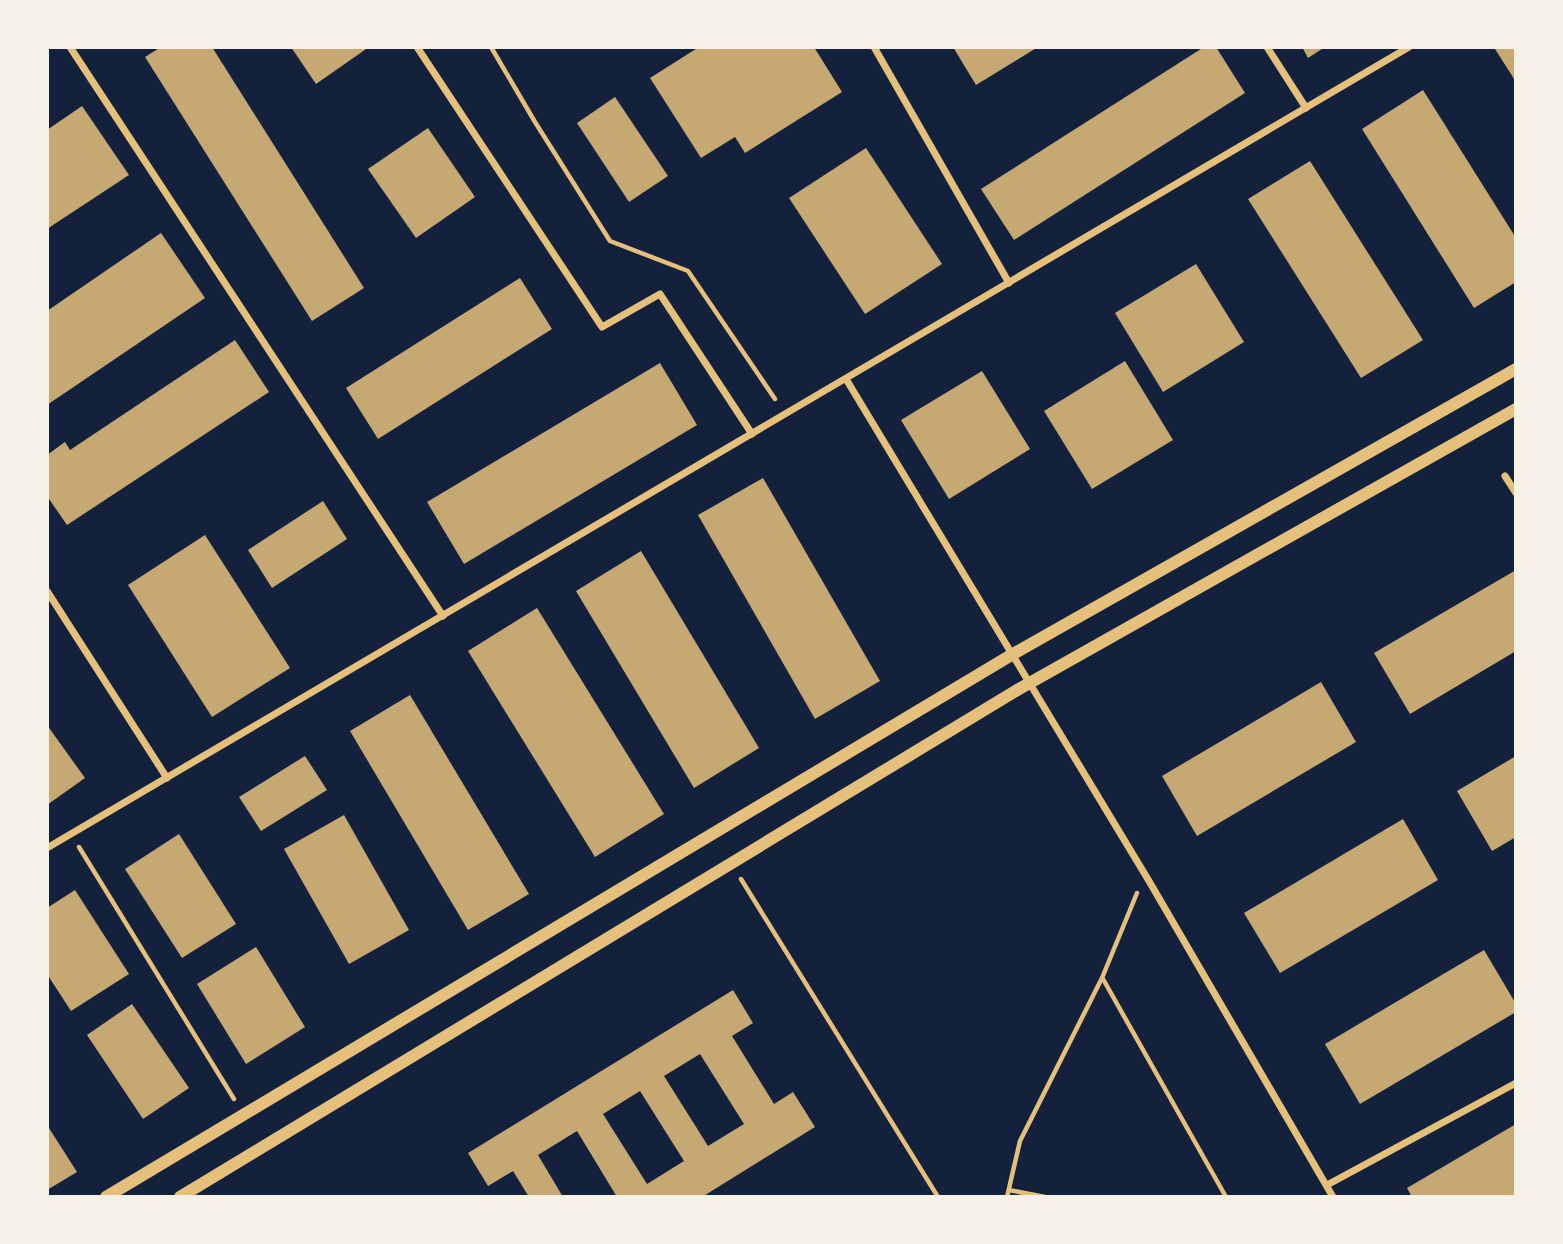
<svg xmlns="http://www.w3.org/2000/svg" width="1563" height="1244" font-family="'DM Sans',sans-serif">
<rect width="100%" height="100%" fill="#14213d"/>
<g fill="#c6a872" fill-rule="evenodd">
<polygon points="161,47 212,47 364,288 312,321 145,57"/>
<polygon points="291,47 369,47 316,84"/>
<polygon points="699,47 814,47 842,92 745,153 735,137 701,158 650,78"/>
<polygon points="953,47 1038,47 976,85"/>
<polygon points="1204,47 1216,47 1245,93 1014,240 981,189"/>
<polygon points="1302,47 1325,47 1308,58"/>
<polygon points="1498,47 1516,47 1516,82 1495,49"/>
<polygon points="1423,90 1516,238 1516,282 1474,308 1362,129"/>
<polygon points="615,97 668,176 629,202 577,123"/>
<polygon points="82,106 129,175 47,229 47,130"/>
<polygon points="428,128 475,197 416,238 368,169"/>
<polygon points="866,148 942,264 865,314 789,198"/>
<polygon points="1310,161 1423,340 1361,378 1248,199"/>
<polygon points="161,233 205,298 47,405 47,311"/>
<polygon points="1196,264 1244,342 1163,392 1115,313"/>
<polygon points="520,278 552,329 378,439 346,388"/>
<polygon points="235,340 269,392 67,525 47,496 47,455 65,442 70,450"/>
<polygon points="1125,361 1173,440 1092,489 1044,411"/>
<polygon points="660,363 697,425 464,564 427,502"/>
<polygon points="982,371 1030,449 949,499 901,420"/>
<polygon points="763,478 880,681 815,719 698,515"/>
<polygon points="323,501 347,539 272,588 248,550"/>
<polygon points="205,535 290,668 212,717 128,585"/>
<polygon points="641,551 759,748 694,788 576,591"/>
<polygon points="1516,570 1516,651 1410,714 1374,653"/>
<polygon points="537,608 664,814 595,857 468,651"/>
<polygon points="1321,682 1356,742 1197,836 1162,776"/>
<polygon points="410,695 529,894 468,930 350,731"/>
<polygon points="47,725 85,778 47,805"/>
<polygon points="305,756 327,790 261,831 239,797"/>
<polygon points="1516,756 1516,837 1492,851 1457,791"/>
<polygon points="344,815 409,930 349,964 284,849"/>
<polygon points="1403,819 1438,880 1280,973 1244,913"/>
<polygon points="179,834 236,924 182,958 125,869"/>
<polygon points="75,890 129,974 71,1011 47,974 47,908"/>
<polygon points="256,947 305,1027 246,1064 197,984"/>
<polygon points="1484,950 1516,1004 1516,1012 1360,1104 1325,1044"/>
<path d="M733,990L753,1023L732,1036L774,1104L793,1092L815,1127L702,1197H617L577,1131L538,1155L563,1197H529L513,1171L488,1186L468,1153ZM700,1054L744,1124L708,1146L664,1076ZM640,1091L684,1161L647,1184L603,1114Z"/>
<polygon points="132,1004 189,1088 143,1119 87,1035"/>
<polygon points="1516,1124 1516,1197 1412,1197 1407,1188"/>
<polygon points="47,1125 77,1172 47,1190"/>
</g>
<g fill="none" stroke-linecap="round" stroke-linejoin="round">
<g stroke="#e5c07b" stroke-width="4.5">
<polyline points="491,47 535,122 610,241 688,271 775,399"/>
<polyline points="79,847 234,1099"/>
<polyline points="741,879 938,1197"/>
<polyline points="1103,979 1226,1197"/>
<polyline points="1009,1190 1045,1197"/>
<polyline points="1007,1197 1020,1141 1102,978 1137,893"/>
</g>
<g stroke="#e5c07b" stroke-width="7">
<polyline points="70,47 443,616"/>
<polyline points="417,47 602,327 660,294 752,434"/>
<polyline points="874,47 1009,283"/>
<polyline points="1267,47 1306,108"/>
<polyline points="846,379 1149,881 1333,1197"/>
<polyline points="1505,476 1516,493"/>
<polyline points="47,591 167,778"/>
<polyline points="47,848 1409,47"/>
<polyline points="1327,1185 1516,1083"/>
</g>
<g stroke="#e5c07b" stroke-width="12">
<polyline points="106,1197 1013,654 1516,369"/>
<polyline points="180,1197 1019,689 1516,409"/>
</g>
</g>
<rect width="1563" height="1244" fill="none" stroke="#f6f1e7" stroke-width="98"/>
</svg>
